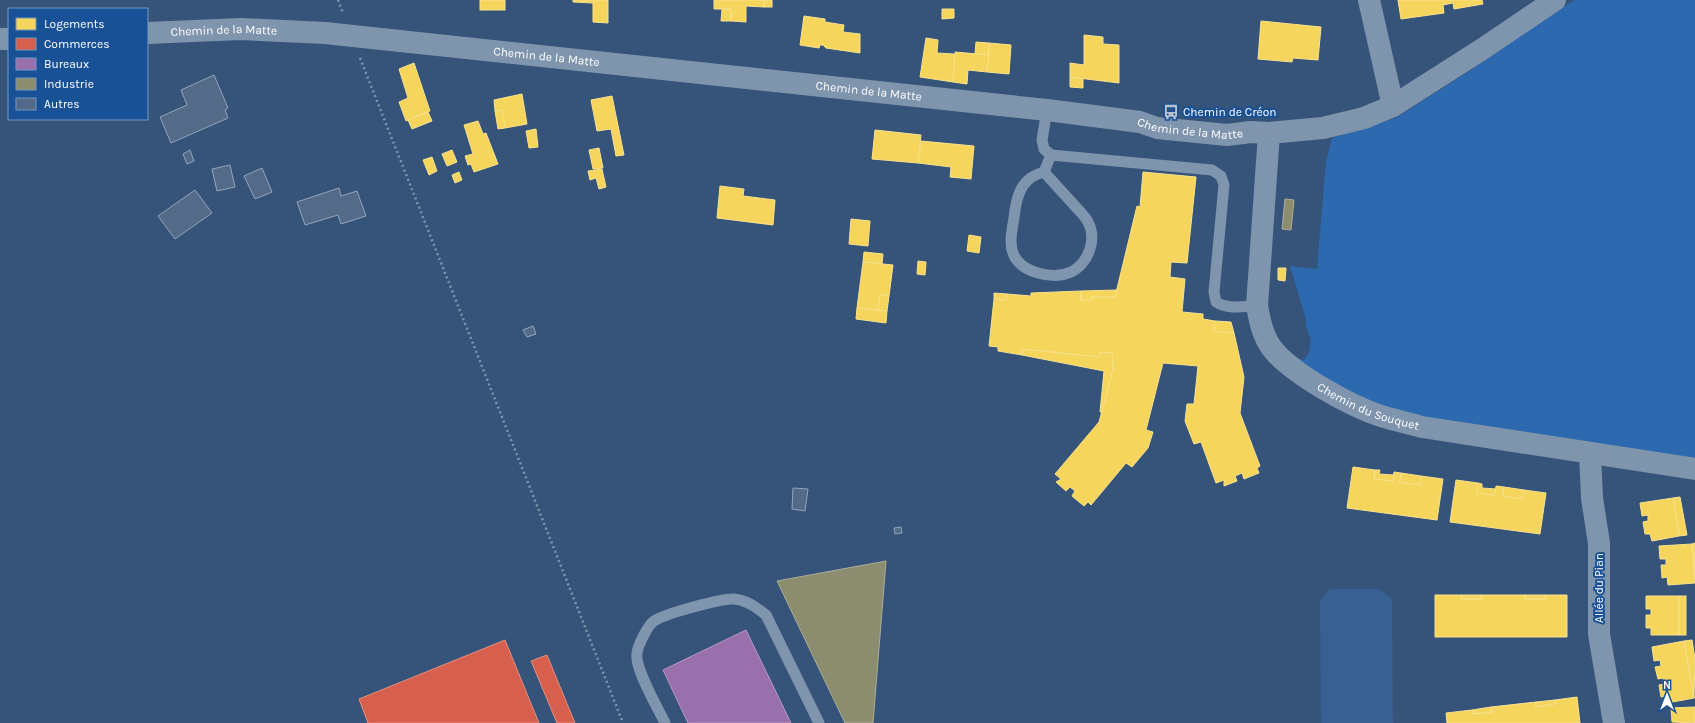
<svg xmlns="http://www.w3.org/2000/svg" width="1695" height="723" font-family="Karla,sans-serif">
<rect width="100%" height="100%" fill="#36547a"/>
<polygon fill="#2d69ae" points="1574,0 1695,0 1695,461 1380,410 1284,356 1304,360 1309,352 1311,340 1307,330 1305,316 1290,266 1317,269 1326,161 1332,138 1396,118 1468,72"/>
<polygon fill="#396092" points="1330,589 1379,589 1392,599 1393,723 1321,723 1320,600"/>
<g fill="#f6d55c" stroke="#f9e28d">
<rect x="480" y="0" width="25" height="10"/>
<polygon points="573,0 608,0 608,23 593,22 593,3 573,2"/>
<polygon points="714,0 764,0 764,7 746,6 746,22 731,21 731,9 714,9"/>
<rect x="764" y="0" width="8" height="7"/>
<polygon points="1398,0 1482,0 1483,4 1454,9 1453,3 1443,5 1444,13 1401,19"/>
<polygon points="722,9 731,9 731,21 721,21"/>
<polygon points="942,9 954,9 954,18 942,19"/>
<polygon points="804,16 825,19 825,22 844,25 843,32 860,34 860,53 826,48 823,45 820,45 819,48 800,45"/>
<polygon points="1261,21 1321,27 1318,60 1293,58 1292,62 1258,59"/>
<polygon points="1084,35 1103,37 1103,44 1119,45 1119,83 1070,77 1070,63 1084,65"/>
<polygon points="926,38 938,40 937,53 954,54 955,67 953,82 920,77"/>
<polygon points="976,42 989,43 989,55 975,54"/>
<polygon points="989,43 1011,45 1009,74 987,72"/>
<polygon points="955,52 989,55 987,72 968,70 967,84 953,82"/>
<polygon points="414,63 430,111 406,121 399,102 408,98 399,69"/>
<polygon points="1070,77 1083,79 1083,88 1070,87"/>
<polygon points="522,94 527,124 505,128 502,110 495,111 494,100"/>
<polygon points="612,96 624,155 616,156 611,129 597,131 591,100"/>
<polygon points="502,110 505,128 498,129 495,111"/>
<polygon points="428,112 432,121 412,129 408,120"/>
<polygon points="478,121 483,134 486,133 498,164 474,172 471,164 468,165 465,156 473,154 464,125"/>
<polygon points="536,129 538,147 529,148 526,131"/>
<polygon points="875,130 921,135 918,163 872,159"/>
<polygon points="921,141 974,146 971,179 950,177 951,167 918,163"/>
<polygon points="599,148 603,168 593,169 589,150"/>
<polygon points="452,150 457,162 447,166 442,154"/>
<polygon points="432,157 437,171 429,175 423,160"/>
<polygon points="602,169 606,187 599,189 596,178 590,180 588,171"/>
<polygon points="459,172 462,180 455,183 452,175"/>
<polygon points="1143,172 1196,177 1187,263 1171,262 1170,277 1185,279 1182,312 1203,314 1203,319 1215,321 1214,331 1234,333 1244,377 1240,413 1260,466 1257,468 1259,473 1244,479 1242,473 1235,476 1237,481 1224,486 1224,480 1216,483 1201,442 1194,444 1185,421 1187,404 1194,404 1198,366 1163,363 1146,430 1153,432 1148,448 1132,467 1126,463 1091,505 1088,502 1084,506 1072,496 1075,491 1070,487 1066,491 1056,482 1061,479 1055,474 1099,422 1113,369 1112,353 1100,352 1099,357 1022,349 1022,355 998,351 998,347 989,346 994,299 1006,300 1007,294 1031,296 1031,293 1081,291 1081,300 1091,300 1091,297 1115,297 1137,206 1140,207"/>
<polygon points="720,186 744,189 743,196 775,200 773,225 717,218"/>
<polygon points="851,219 870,221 868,246 849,244"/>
<polygon points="969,235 981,237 979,253 967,251"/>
<polygon points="864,252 883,254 882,264 863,262"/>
<polygon points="918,261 926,262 925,275 917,274"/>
<polygon points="863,262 893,265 889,296 880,295 878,310 857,308"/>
<polygon points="1278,268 1286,268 1285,281 1278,280"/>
<polygon points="1117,290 1115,297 1091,297 1091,300 1081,300 1081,291"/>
<polygon points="994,293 1007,294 1006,300 994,299"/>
<polygon points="880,295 889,296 887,311 878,310"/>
<polygon points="857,308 887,311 886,323 856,319"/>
<polygon points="1215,321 1231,322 1234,333 1214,331"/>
<polygon points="1022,349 1099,357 1100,352 1112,353 1113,369 1102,412 1100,412 1104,371 1022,355"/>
<polygon points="1353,467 1375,470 1374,479 1393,481 1394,472 1401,473 1400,482 1420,485 1421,476 1443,479 1437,520 1347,508"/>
<polygon points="1375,470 1380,470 1379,474 1394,475 1393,481 1374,479"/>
<polygon points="1401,473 1421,476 1420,485 1400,482"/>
<polygon points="1456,480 1478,483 1477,493 1495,495 1496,486 1504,487 1503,496 1522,499 1524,490 1546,493 1540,534 1450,522"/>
<polygon points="1478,483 1482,484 1482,488 1496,489 1495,495 1477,493"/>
<polygon points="1504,487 1524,490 1522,499 1503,496"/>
<polygon points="1680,497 1687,535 1679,536 1673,498"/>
<polygon points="1673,498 1679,536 1652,541 1650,534 1645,534 1643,522 1648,521 1648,515 1642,516 1640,503"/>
<polygon points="1695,543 1695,579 1692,544"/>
<polygon points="1692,544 1695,583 1668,585 1667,577 1662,578 1661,565 1666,565 1666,559 1660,559 1659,546"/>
<polygon points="1435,595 1462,595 1462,599 1481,599 1481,595 1525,595 1525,599 1545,599 1545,595 1567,595 1567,637 1435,637"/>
<rect x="1462" y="595" width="19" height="4"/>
<rect x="1525" y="595" width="20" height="4"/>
<polygon points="1646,596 1679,596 1679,635 1651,635 1651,628 1646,628 1646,615 1651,615 1651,609 1646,609"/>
<rect x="1679" y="596" width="7" height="39"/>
<polygon points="1692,640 1695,659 1694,698 1684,641"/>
<polygon points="1684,641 1694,698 1667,703 1666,696 1661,697 1659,685 1664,684 1663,678 1658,679 1655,667 1661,666 1660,660 1654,661 1652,647"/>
<polygon points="1577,697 1580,723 1447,723 1446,713 1472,710 1473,714 1492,712 1491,707 1536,702 1536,707 1555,704 1555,700"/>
<polygon points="1555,700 1555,704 1536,707 1536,702"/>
<polygon points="1491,707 1492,712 1473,714 1472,710"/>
<polygon points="1695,707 1695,723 1672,722 1671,708"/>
</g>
<g fill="#d6604d" stroke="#e29082">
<polygon points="505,640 539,723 368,723 359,699"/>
<polygon points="547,655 575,723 557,723 531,661"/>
</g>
<polygon fill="#9970ab" stroke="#b89bc4" points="746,630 791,723 688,723 663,670"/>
<g fill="#8c8c6e" stroke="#aeae9a">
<polygon points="1285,199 1294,200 1291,230 1282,229"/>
<polygon points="886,561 873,723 845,723 777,581"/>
</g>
<g fill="#536b89" stroke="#94a5ba">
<polygon points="214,75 228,108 225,110 228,118 171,143 160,117 187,105 181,90"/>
<polygon points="190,150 194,161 187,164 183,154"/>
<polygon points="230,165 235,187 217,191 212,169"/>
<polygon points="262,168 272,192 255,199 244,176"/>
<polygon points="339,188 341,196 357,191 366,216 341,224 338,215 305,225 297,202"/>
<polygon points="195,190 212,213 175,239 158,216"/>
<polygon points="533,326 536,334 527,337 523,330"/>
<polygon points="793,488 808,489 805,511 792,509"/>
<polygon points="901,527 902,533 895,534 894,528"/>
</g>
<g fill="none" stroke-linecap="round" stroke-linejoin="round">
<g stroke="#7f94ad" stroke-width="2.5" stroke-dasharray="2 3" stroke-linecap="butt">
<polyline points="338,0 343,13"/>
<polyline points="360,58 623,723"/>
</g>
<g stroke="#7f94ad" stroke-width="11">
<path d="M1051,155L1212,170L1221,176L1224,185L1214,292L1216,302C1228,310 1243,306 1257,306"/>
<path d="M1044,172C1054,183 1064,194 1075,206C1079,211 1085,216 1088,222C1097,239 1089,263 1071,272C1053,280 1020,273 1013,253C1008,240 1014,223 1015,210C1018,191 1024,177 1044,172Z"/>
<polyline points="1044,172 1051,155 1044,149 1042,140 1047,110"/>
<path d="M665,723C658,708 634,668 637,653C638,645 648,625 654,621C664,614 722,598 734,599C747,600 757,608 766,615L819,723"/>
</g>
<g stroke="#7f94ad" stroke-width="22">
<polyline points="1369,0 1393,106"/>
<path id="s1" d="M147,33L241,29L325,33L1047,110L1140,122L1157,128L1227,135L1251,132L1269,133L1323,128L1364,118L1393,106L1481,50L1555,0"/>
<polyline points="0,39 9,39"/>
<path id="s2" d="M1269,133L1257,306C1260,322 1263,338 1274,351C1295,375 1350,406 1381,416C1394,420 1408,423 1422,427L1695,469"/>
<polyline points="1590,453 1592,498 1599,543 1599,634 1614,723"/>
</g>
</g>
<defs>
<g id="bus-bare" transform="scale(1.2)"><path d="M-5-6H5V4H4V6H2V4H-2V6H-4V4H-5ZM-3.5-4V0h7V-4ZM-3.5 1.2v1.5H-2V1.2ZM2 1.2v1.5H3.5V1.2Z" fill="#b9c3d0" stroke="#195197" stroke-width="2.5" paint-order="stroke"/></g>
</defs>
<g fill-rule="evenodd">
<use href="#bus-bare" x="1171" y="112"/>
</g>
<g text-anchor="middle" stroke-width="4" stroke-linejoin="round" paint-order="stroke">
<g font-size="12" fill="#fff" stroke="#195197">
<text dy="4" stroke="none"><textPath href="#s1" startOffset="77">Chemin de la Matte</textPath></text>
<text dy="4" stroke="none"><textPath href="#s1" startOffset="401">Chemin de la Matte</textPath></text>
<text dy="4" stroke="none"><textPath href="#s1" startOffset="725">Chemin de la Matte</textPath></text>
<text dy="4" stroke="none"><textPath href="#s1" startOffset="1049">Chemin de la Matte</textPath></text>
<text dy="4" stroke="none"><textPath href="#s2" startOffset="333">Chemin du Souquet</textPath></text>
<text transform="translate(1599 588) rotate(-90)" y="4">Allée du Pian</text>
</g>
<g font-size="12" fill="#fff" stroke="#195197" text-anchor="start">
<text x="1183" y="116">Chemin de Créon</text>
</g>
</g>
<rect x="8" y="8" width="140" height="112" fill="#195197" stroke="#7597c1"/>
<rect x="16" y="18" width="20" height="12" fill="#f6d55c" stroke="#7597c1"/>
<text x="44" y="28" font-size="12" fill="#ffffff">Logements</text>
<rect x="16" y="38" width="20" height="12" fill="#d6604d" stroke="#7597c1"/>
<text x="44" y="48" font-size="12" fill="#ffffff">Commerces</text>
<rect x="16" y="58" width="20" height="12" fill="#9970ab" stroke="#7597c1"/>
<text x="44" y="68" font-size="12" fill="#ffffff">Bureaux</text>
<rect x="16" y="78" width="20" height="12" fill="#8c8c6e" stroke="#7597c1"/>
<text x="44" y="88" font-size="12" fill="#ffffff">Industrie</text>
<rect x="16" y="98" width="20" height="12" fill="#536b89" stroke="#7597c1"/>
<text x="44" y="108" font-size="12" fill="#ffffff">Autres</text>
<g transform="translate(1667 695)" stroke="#195197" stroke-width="3" paint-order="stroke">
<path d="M0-3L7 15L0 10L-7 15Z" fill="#ffffff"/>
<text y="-6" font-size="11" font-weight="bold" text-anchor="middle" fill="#ffffff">N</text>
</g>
</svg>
